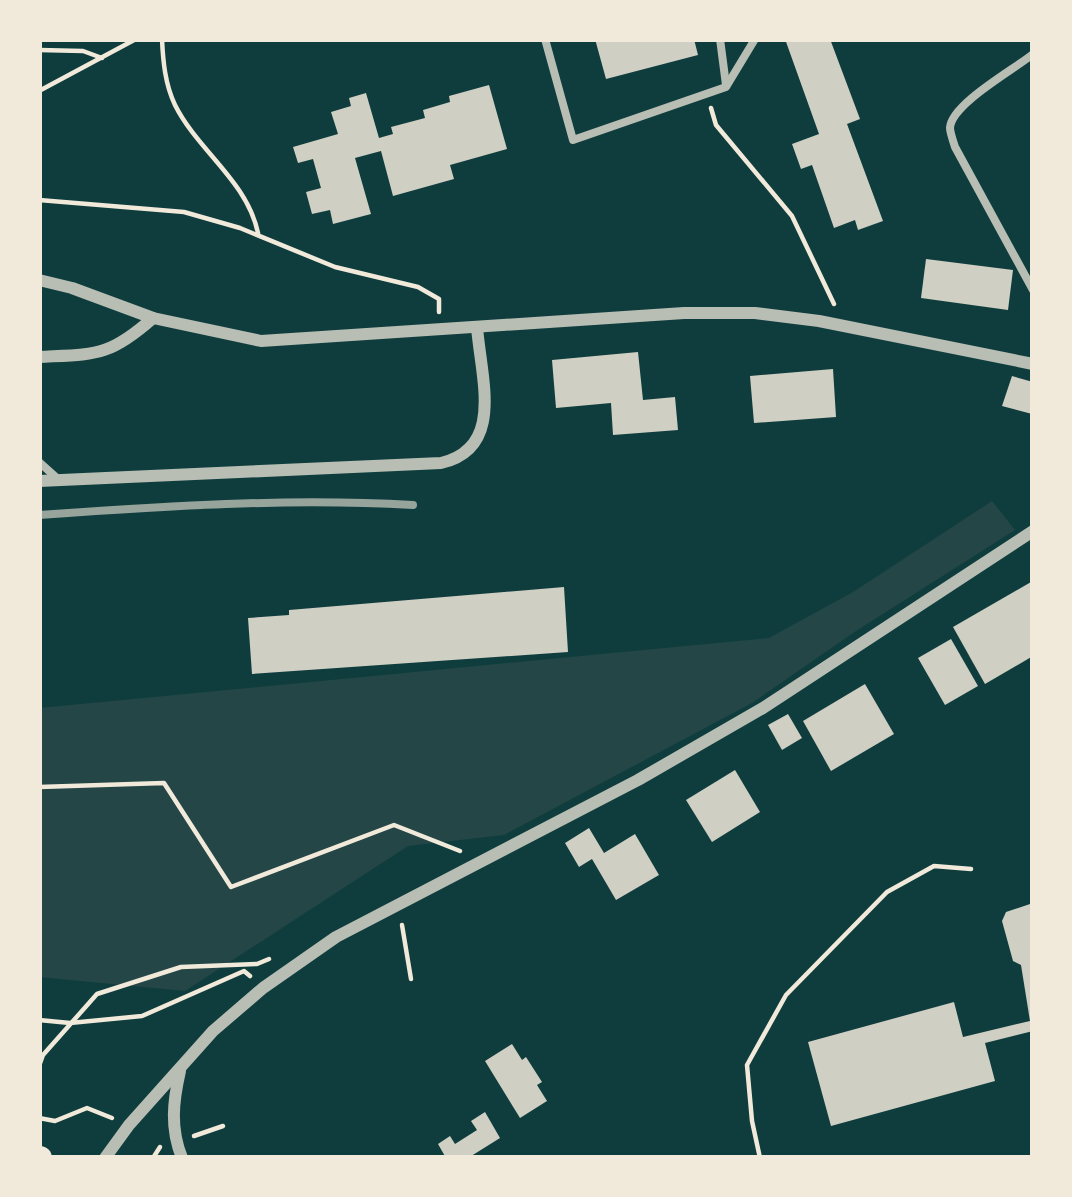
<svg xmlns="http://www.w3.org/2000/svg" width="1072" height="1197" font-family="Karla,sans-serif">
<rect width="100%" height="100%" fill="#0f3d3e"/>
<polygon fill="#244646" points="992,501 1015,530 856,631 752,703 504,835 408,846 185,991 39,977 39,708 769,638 853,592"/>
<g fill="#cfcfc3">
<polygon points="595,39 694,39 698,55 606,79"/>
<polygon points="785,39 830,39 860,119 847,124 883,221 858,230 855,220 834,228 812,165 801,169 792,144 819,134"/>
<polygon points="489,85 507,149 450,165 454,179 393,196 381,151 355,158 371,214 333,224 330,210 312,214 306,192 321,188 313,159 298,163 293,147 338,134 331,112 351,106 349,98 366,93 379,138 393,134 391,127 425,118 423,110 450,102 449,96"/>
<polygon points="926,259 1013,270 1008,310 921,298"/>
<polygon points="638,352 643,400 675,397 678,430 613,435 611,403 556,408 552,360"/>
<polygon points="833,369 836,417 754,423 750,376"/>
<polygon points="1012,376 1033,382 1032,414 1002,406"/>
<polygon points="1031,582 1033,656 985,684 953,627"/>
<polygon points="564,587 568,652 252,674 248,618 289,615 289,610"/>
<polygon points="951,639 978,686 945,705 918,658"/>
<polygon points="865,684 894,734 831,771 803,721"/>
<polygon points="788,714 802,738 782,750 768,725"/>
<polygon points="735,770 760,812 712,842 686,800"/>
<polygon points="589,828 604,853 635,834 659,875 616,900 592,859 579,867 565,843"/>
<polygon points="1033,903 1033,1031 985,1043 995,1081 831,1126 808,1042 954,1002 963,1037 1030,1021 1021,965 1013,961 1002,921 1006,912"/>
<polygon points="512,1044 522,1060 526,1057 542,1082 537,1085 547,1101 520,1118 485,1061"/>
<polygon points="485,1112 500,1138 468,1158 446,1158 438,1144 450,1136 455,1144 477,1130 471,1121"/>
</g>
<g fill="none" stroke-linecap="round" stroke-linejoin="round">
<g stroke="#f1e9da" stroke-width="4.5">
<path d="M162,39C163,61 165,84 175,105C198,151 247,181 258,233"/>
<polyline points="39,50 83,51 102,58"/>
<polyline points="39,91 136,39"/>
<polyline points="711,108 716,125 792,216 834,304"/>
<polyline points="39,200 184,212 240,228 335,267 418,287 439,299 439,312"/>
<polyline points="39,787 164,783 231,887 394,825 460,851"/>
<polyline points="402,925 411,979"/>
<polyline points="39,1020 70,1023 142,1016 244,971 250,976"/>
<polyline points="39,1066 43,1055 97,994 181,967 257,964 269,959"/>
<polyline points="39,1118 55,1121 87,1108 112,1118"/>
<polyline points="194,1136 223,1126"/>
<polyline points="153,1158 160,1147"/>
<polyline points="760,1158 752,1121 747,1065 786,995 887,892 934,866 971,869"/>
</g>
<g stroke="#b8beb3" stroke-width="8">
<polyline points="545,39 573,140 726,87 755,39"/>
<polyline points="720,39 726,85"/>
<path d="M1033,54C1015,69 951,104 950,128C950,131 954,144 955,147L1033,290"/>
<polyline points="39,462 59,480"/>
</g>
<g stroke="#b8beb3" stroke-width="12">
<polyline points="39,280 72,288 153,318 261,341 684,313 755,313 819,321 1033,364"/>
<path d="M39,357C96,354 109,357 153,318"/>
<path d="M39,481L441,463C505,448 481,379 477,327"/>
<path d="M180,1071C173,1102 170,1128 182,1158"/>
<polyline points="105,1158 129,1125 213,1031 263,988 336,937 638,780 763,708 1033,531"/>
</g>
<polyline stroke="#f1e9da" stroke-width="24" points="39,1158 40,1158"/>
<path stroke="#97a49c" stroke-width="8" d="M39,515C165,506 287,498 413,505"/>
</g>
<rect width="1072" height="1197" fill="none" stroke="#f1e9da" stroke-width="84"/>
</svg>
